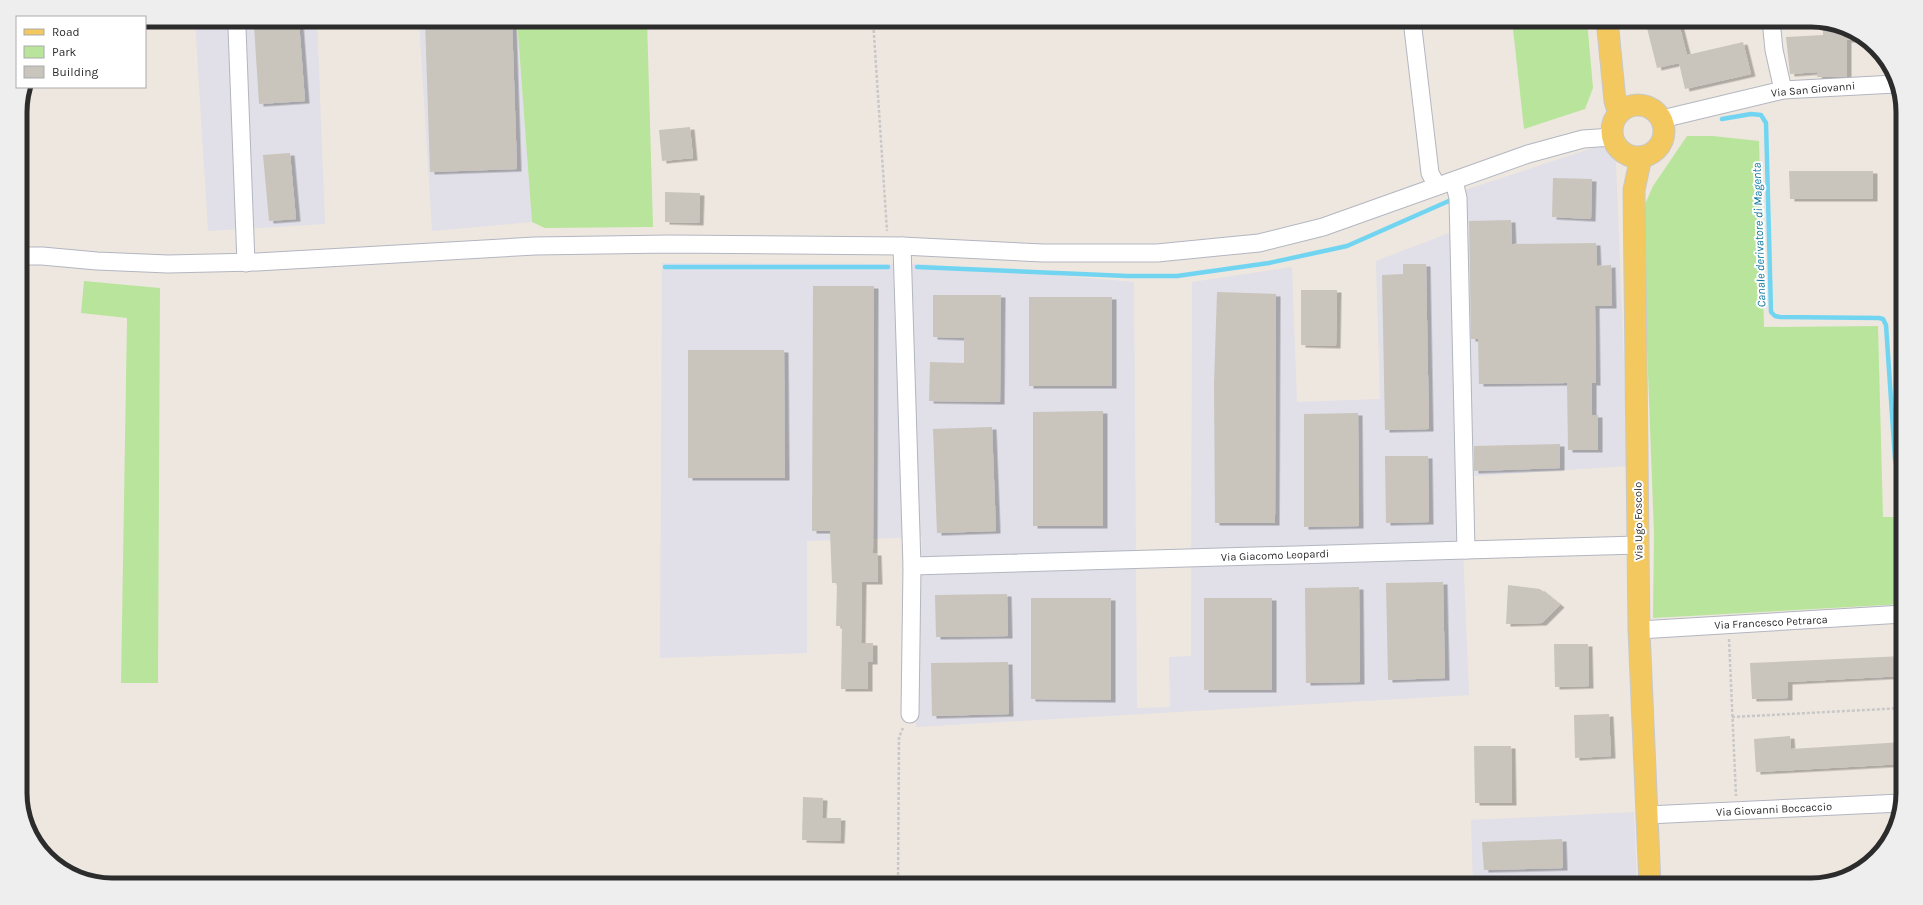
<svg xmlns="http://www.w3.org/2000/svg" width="1923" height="905" font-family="Karla,sans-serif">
<defs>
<filter id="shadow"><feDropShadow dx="4.5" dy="2.5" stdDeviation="0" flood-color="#0004"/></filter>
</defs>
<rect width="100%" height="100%" fill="#eee7df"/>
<g fill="#e1dfe7">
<polygon points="195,20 317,20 325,224 208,231"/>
<polygon points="419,20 517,20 532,222 432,231"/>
<polygon points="1605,144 1611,148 1616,163 1628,466 1460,477 1469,695 916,727 922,537 807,541 807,653 660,658 662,263 925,264 1134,282 1137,708 1170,707 1169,657 1191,656 1192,282 1292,267 1297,402 1380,399 1376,261 1465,227 1465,190"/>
<polygon points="1634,812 1637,885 1473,885 1471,820"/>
</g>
<g fill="#b8e59b">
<polygon points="517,20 647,20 653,227 545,228 532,222"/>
<polygon points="1512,20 1587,20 1593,88 1585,109 1524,129"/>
<polygon points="1687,136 1713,136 1759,141 1764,327 1878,326 1883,517 1903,517 1903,604 1653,618 1654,534 1642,211 1653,186"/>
<polygon points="84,281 160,288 158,683 121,683 127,318 81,313"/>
</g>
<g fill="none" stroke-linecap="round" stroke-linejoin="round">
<g stroke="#71d5f1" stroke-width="4.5">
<polyline points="1722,119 1751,114 1761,115 1766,123 1771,312 1775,316 1780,317 1879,318 1883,319 1886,325 1895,459 1898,472 1903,478"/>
<polyline points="665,267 888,267"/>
<polyline points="917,267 1127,276 1177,276 1269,263 1347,246 1451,200"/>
</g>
</g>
<g fill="#c9c5bd" filter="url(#shadow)">
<polygon points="425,20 512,20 517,169 430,172"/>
<polygon points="1645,20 1678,20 1687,55 1743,42 1751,74 1685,89 1679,63 1657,68"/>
<polygon points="299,22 305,101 259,104 254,25"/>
<polygon points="1823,23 1851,29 1863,40 1847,40 1847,77 1817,77 1818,72 1790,74 1786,37 1823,35"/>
<polygon points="690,127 693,158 662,161 659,130"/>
<polygon points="290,153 296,219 269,221 263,155"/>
<polygon points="1789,171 1873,171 1873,199 1790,199"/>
<polygon points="1553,178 1592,179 1591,219 1552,217"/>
<polygon points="665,192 700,193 699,223 665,222"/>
<polygon points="1511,220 1512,244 1596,243 1597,266 1611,265 1612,306 1595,306 1596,383 1592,383 1592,415 1598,415 1598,450 1568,450 1567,383 1479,384 1478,339 1471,339 1469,221"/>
<polygon points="1403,264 1426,264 1429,429 1385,430 1382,275 1403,274"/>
<polygon points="813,286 874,286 873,553 877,553 878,582 862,582 861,643 873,643 873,662 868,662 868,689 841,689 842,626 836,626 837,583 832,583 830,531 812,531"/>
<polygon points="1301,290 1337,290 1336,346 1301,345"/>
<polygon points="1217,292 1276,294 1275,523 1215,523 1214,384"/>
<polygon points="933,295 1001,295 1000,402 929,401 930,362 964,363 964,338 933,337"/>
<rect x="1029" y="297" width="83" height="89"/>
<polygon points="688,350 784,350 785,478 688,478"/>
<polygon points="1103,411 1103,526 1033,526 1033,412"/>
<polygon points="1358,413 1359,526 1304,527 1304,414"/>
<polygon points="992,427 996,531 937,533 933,429"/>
<polygon points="1560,444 1560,468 1474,471 1474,446"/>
<polygon points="1385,456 1428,456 1429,522 1386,523"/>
<polygon points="1443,582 1445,678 1388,680 1386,583"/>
<polygon points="1508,585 1540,589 1560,605 1542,623 1506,624"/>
<polygon points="1359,587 1360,682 1306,683 1305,588"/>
<polygon points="1007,594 1008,636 936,637 935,595"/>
<polygon points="1031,598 1111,598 1111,700 1031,699"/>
<rect x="1204" y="598" width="68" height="92"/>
<polygon points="1554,644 1588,644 1589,686 1555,687"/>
<polygon points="1903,656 1903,676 1788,682 1788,698 1752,699 1750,663"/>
<polygon points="1008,662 1009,714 932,716 931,663"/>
<polygon points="1609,714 1611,756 1575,758 1574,715"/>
<polygon points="1790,736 1791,749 1903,742 1903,764 1756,772 1754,739"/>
<polygon points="1474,746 1511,746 1512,803 1475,803"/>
<polygon points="803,797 823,798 822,818 841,818 840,841 802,840"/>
<polygon points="1562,839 1563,868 1484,870 1482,842"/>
</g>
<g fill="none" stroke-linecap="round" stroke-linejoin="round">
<g stroke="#b2b6c0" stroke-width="19">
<g id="minor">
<polyline points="1412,20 1430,173 1437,186"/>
<polyline points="1771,20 1774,50 1783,90"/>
<polyline points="237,28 246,263"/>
<polyline points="1662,119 1783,90 1895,84"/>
<polyline points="1454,181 1458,198 1466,550"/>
<polyline points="902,246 912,566 910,714"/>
<polyline points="20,256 42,256 97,261 168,264 257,262 535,246 670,244 902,246 1043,253 1157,253 1259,243 1323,227 1528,154 1583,139 1613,137"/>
<polyline points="912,566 1638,545"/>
<polyline points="1639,630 1903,614"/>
<polyline points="1647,815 1901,803"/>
</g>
</g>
<g stroke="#c8c8c8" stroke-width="23">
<g id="major">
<polyline points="1607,20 1615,101 1619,113"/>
<circle cx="1638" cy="131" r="26"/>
<polyline points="1641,157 1634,190 1639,630 1650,885"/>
</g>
</g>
<g stroke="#c8c8c8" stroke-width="2.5" stroke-dasharray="3 2" stroke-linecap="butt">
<polyline points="873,20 887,231"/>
<polyline points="1729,639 1736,796"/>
<polyline points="1732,717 1903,708"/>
<polyline points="898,885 899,737 903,728"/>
</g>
<use href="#minor" stroke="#fff" stroke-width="17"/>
<use href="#major" stroke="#f3c95f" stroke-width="21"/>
</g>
<g text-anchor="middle" stroke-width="4" stroke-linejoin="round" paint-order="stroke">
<g font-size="11" fill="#2c2c2c" stroke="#fff">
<text transform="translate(1813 89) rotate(-5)" y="4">Via San Giovanni</text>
<text transform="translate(1638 521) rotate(-91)" y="4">Via Ugo Foscolo</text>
<text transform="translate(1275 555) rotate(-2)" y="4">Via Giacomo Leopardi</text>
<text transform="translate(1771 622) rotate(-3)" y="4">Via Francesco Petrarca</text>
<text transform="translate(1774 809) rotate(-3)" y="4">Via Giovanni Boccaccio</text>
</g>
<g font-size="12" font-style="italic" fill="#0b75a2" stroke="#fff">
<text transform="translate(1759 235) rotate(-92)" y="4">Canale derivatore di Magenta</text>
</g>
</g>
<path d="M0 0H1923V905H0ZM112 27H1811A85 85 0 0 1 1896 112V793A85 85 0 0 1 1811 878H112A85 85 0 0 1 27 793V112A85 85 0 0 1 112 27Z" fill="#eee" fill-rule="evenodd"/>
<path fill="none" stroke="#2c2c2c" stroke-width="5" d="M112 27H1811A85 85 0 0 1 1896 112V793A85 85 0 0 1 1811 878H112A85 85 0 0 1 27 793V112A85 85 0 0 1 112 27Z"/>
<rect x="16" y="16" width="130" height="72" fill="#ffffff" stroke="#ababab"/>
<rect x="24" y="29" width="20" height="6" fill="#f3c95f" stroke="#ababab"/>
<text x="52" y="36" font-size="12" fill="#2c2c2c">Road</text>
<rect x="24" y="46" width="20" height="12" fill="#b8e59b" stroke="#ababab"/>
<text x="52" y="56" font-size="12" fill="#2c2c2c">Park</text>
<rect x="24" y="66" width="20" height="12" fill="#c9c5bd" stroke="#ababab"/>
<text x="52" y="76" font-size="12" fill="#2c2c2c">Building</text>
</svg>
